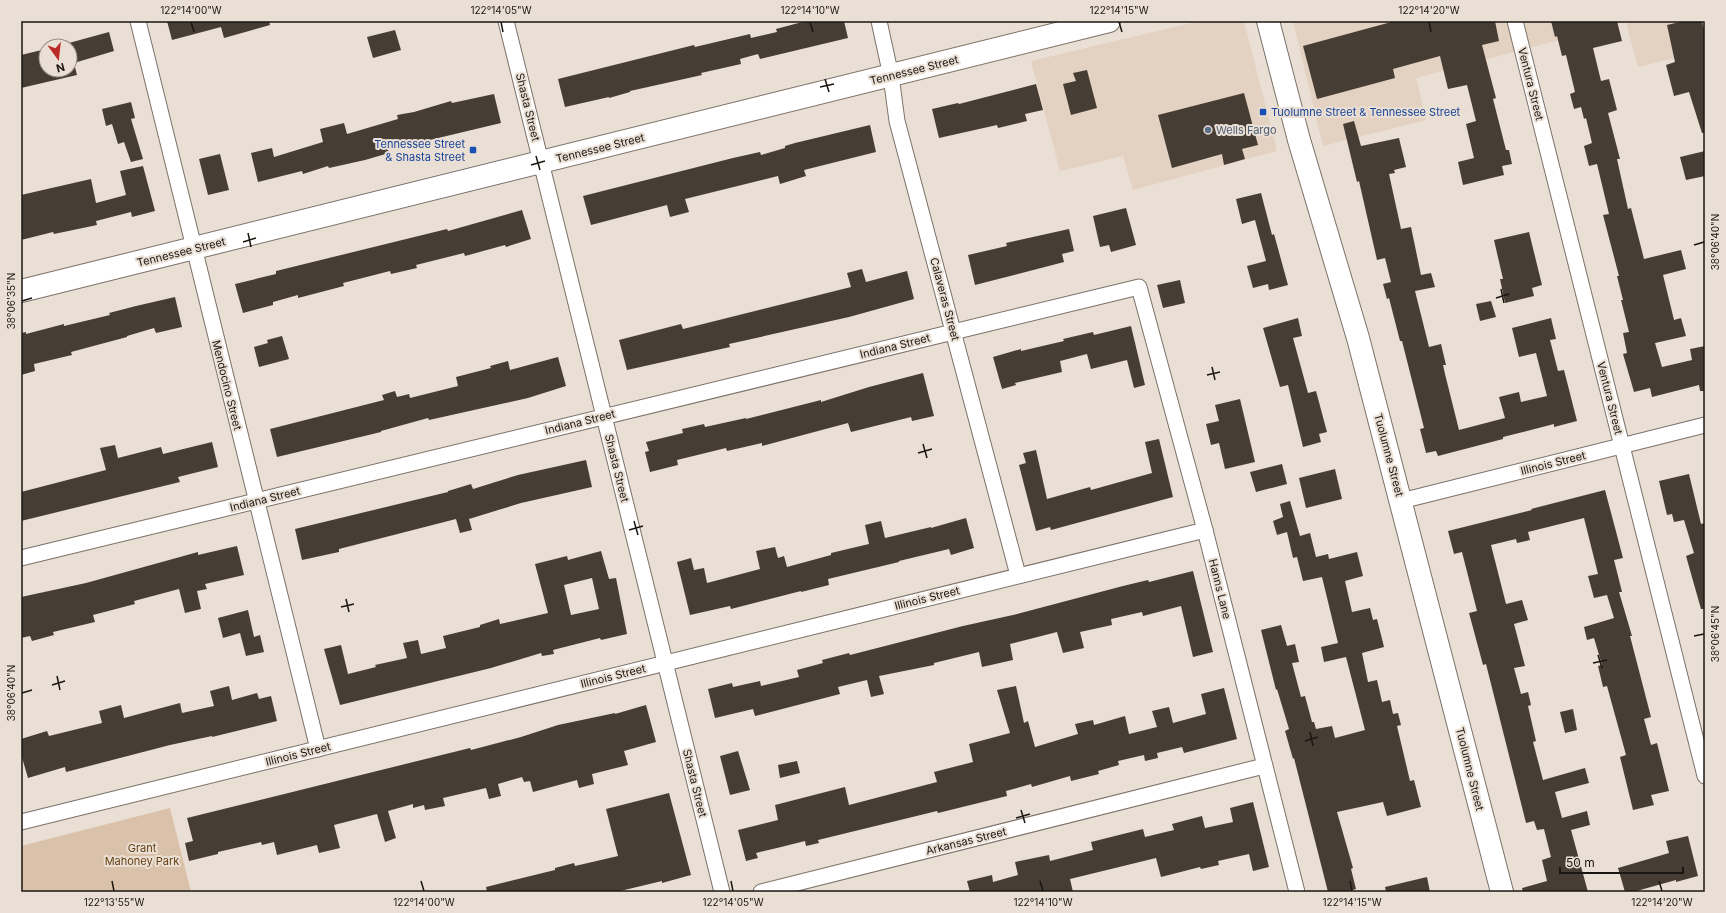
<svg xmlns="http://www.w3.org/2000/svg" width="1726" height="913" font-family="Inter,sans-serif">
<rect width="100%" height="100%" fill="#eadfd4"/>
<g fill="#e3d1c1">
<polygon points="1200,21 1244,21 1277,151 1133,190 1123,156 1060,171 1031,61"/>
<polygon points="1293,21 1705,21 1705,51 1638,67 1626,22 1416,78 1426,120 1323,146"/>
</g>
<polygon fill="#dac1aa" points="170,808 191,892 21,892 21,846"/>
<g fill="#463d34" fill-rule="evenodd">
<polygon points="167,21 269,21 270,25 224,38 221,27 172,40"/>
<polygon points="806,21 844,21 848,38 760,59 758,54 740,59 741,64 701,73 702,75 630,91 630,92 609,98 609,97 565,107 558,79 694,45 695,47 750,34 751,38 777,32 776,29"/>
<polygon points="1395,21 1495,21 1499,41 1482,45 1496,98 1493,99 1506,150 1509,150 1512,164 1502,166 1504,175 1463,185 1458,162 1474,158 1466,124 1476,121 1467,85 1448,89 1440,56 1393,69 1395,78 1317,99 1303,46"/>
<polygon points="1551,21 1617,21 1622,41 1593,48 1601,81 1609,79 1617,110 1608,113 1620,159 1617,159 1628,209 1631,208 1644,259 1681,250 1686,269 1663,275 1674,320 1681,318 1686,336 1655,343 1662,367 1692,360 1690,349 1705,346 1705,391 1700,391 1699,385 1652,397 1650,388 1634,392 1623,354 1627,353 1623,333 1629,332 1621,300 1623,300 1617,276 1619,276 1603,215 1609,214 1597,164 1589,166 1584,146 1592,143 1586,118 1584,119 1581,107 1574,109 1570,94 1575,92 1566,55 1562,56 1557,36 1555,37"/>
<polygon points="1684,21 1702,21 1705,34 1705,133 1702,133 1689,92 1674,96 1666,65 1675,62 1667,25"/>
<polygon points="395,30 401,50 373,58 367,37"/>
<polygon points="109,32 114,51 74,63 77,75 21,88 21,55 46,49 46,70 70,70 70,46 58,46"/>
<polygon points="1087,70 1097,108 1071,115 1063,84 1076,81 1073,73"/>
<polygon points="1036,84 1043,110 1025,114 1027,121 998,128 997,125 939,138 932,109 958,103 959,104"/>
<polygon points="1244,93 1258,145 1242,149 1245,159 1224,165 1222,154 1172,168 1158,115"/>
<polygon points="494,94 501,123 388,150 389,153 365,160 329,168 328,166 303,174 302,171 258,182 251,153 272,148 274,157 323,142 320,129 344,123 347,134 398,119 397,115 414,112 451,101 452,103"/>
<polygon points="131,102 135,118 131,119 143,159 131,162 124,142 118,144 112,124 106,126 102,109"/>
<polygon points="1354,121 1361,146 1399,138 1406,167 1394,170 1395,173 1389,174 1401,229 1411,227 1421,275 1431,273 1435,287 1415,291 1429,347 1441,344 1446,365 1443,365 1445,374 1459,430 1505,418 1499,397 1519,392 1521,402 1547,396 1536,353 1519,357 1512,328 1551,318 1556,339 1550,340 1558,371 1564,370 1577,421 1554,427 1554,424 1503,437 1503,439 1438,456 1436,451 1426,453 1420,429 1424,428 1402,341 1400,341 1389,298 1387,299 1383,284 1391,282 1385,258 1377,260 1359,181 1357,182 1343,124"/>
<polygon points="870,125 876,152 804,170 806,176 780,184 778,176 685,199 689,212 670,217 667,205 591,225 583,196 733,158 760,152 761,155 785,148 785,146 795,143"/>
<polygon points="1705,151 1705,176 1686,180 1680,157"/>
<polygon points="220,154 229,190 208,195 199,159"/>
<polygon points="143,166 155,211 132,217 131,212 96,221 97,225 54,234 53,232 21,240 21,195 91,179 96,203 126,195 120,171"/>
<polygon points="1261,193 1272,235 1274,234 1288,285 1269,290 1268,284 1253,288 1247,266 1266,261 1255,220 1242,224 1236,199"/>
<polygon points="1126,208 1136,245 1111,252 1109,245 1100,247 1093,216"/>
<polygon points="522,210 531,239 506,247 505,245 465,256 464,253 416,265 417,268 391,274 390,271 343,283 344,286 298,298 298,295 273,302 273,305 243,313 235,284 276,274 276,271 447,229 448,231"/>
<polygon points="1069,229 1074,251 1062,254 1064,262 975,285 968,255 1007,246 1006,243"/>
<polygon points="1529,232 1542,285 1532,288 1534,296 1505,303 1500,279 1503,279 1494,240"/>
<polygon points="862,269 866,282 907,271 914,299 849,317 729,344 730,347 627,370 619,340 681,324 683,329 851,287 847,273"/>
<polygon points="1180,280 1185,303 1163,308 1157,285"/>
<polygon points="175,297 182,327 156,333 154,328 127,336 127,337 71,352 72,355 34,364 35,371 21,375 21,333 26,332 26,334 64,324 64,326 110,315 109,313 136,306"/>
<polygon points="1491,301 1496,317 1480,321 1476,304"/>
<polygon points="1298,318 1302,336 1293,338 1308,393 1316,391 1327,432 1319,434 1321,442 1303,447 1288,385 1280,387 1263,328"/>
<polygon points="1131,326 1145,385 1134,388 1127,360 1091,369 1087,354 1060,361 1062,372 1015,383 1016,385 1002,389 993,357 1021,349 1021,351 1064,341 1063,339 1093,332 1094,335"/>
<polygon points="282,336 289,359 259,367 254,347 268,343 267,340"/>
<polygon points="558,357 566,386 528,398 429,420 428,418 381,431 381,432 277,457 270,429 384,400 382,395 395,391 397,397 409,394 410,398 458,386 456,377 491,368 490,366 508,361 510,370"/>
<polygon points="923,373 934,416 912,421 911,417 851,432 848,423 762,446 762,443 727,451 726,448 677,460 678,465 650,472 645,452 649,451 646,442 683,433 682,429 704,424 705,427 746,418 746,419 821,400 821,402 869,387"/>
<polygon points="1240,399 1255,462 1225,469 1219,443 1211,445 1206,424 1219,421 1215,405"/>
<polygon points="1159,439 1173,497 1051,530 1050,527 1036,531 1019,465 1026,463 1023,453 1036,450 1047,499 1090,487 1091,490 1152,473 1145,442"/>
<polygon points="212,442 218,467 178,477 180,482 21,521 21,492 106,470 100,448 115,445 118,458 161,447 163,454"/>
<polygon points="586,460 592,487 521,503 469,519 472,530 460,533 456,519 339,549 339,552 302,560 295,529 448,492 448,491 471,484 473,489 518,475"/>
<polygon points="1282,464 1287,484 1256,492 1250,472"/>
<polygon points="1335,469 1342,499 1306,508 1299,478"/>
<polygon points="1689,474 1701,524 1705,523 1705,609 1701,609 1686,556 1694,553 1684,520 1674,522 1672,514 1667,515 1659,481"/>
<polygon points="1605,490 1623,558 1614,560 1622,592 1619,592 1632,636 1630,636 1651,717 1644,719 1651,745 1657,743 1669,791 1651,795 1654,805 1633,810 1620,757 1626,755 1607,686 1603,687 1598,666 1602,665 1594,638 1587,640 1584,627 1614,618 1607,595 1594,598 1588,576 1598,574 1584,518 1528,532 1530,540 1517,543 1516,539 1491,545 1506,604 1522,600 1528,620 1514,624 1525,666 1514,668 1521,694 1528,692 1531,705 1528,706 1536,741 1533,742 1543,780 1585,768 1589,783 1555,792 1562,818 1587,811 1590,825 1571,830 1588,892 1523,892 1522,888 1547,881 1542,860 1551,857 1544,829 1537,830 1534,821 1526,823 1486,664 1483,665 1469,613 1477,611 1462,552 1454,554 1448,531 1532,510 1531,509"/>
<polygon points="1290,501 1300,536 1310,533 1316,557 1328,554 1329,559 1357,552 1363,576 1345,581 1352,612 1370,608 1373,620 1377,619 1384,647 1362,653 1368,682 1377,680 1382,702 1390,700 1393,714 1398,713 1401,725 1397,726 1410,781 1414,780 1421,807 1387,816 1383,802 1337,812 1353,868 1351,869 1356,889 1346,892 1328,892 1294,758 1293,759 1285,731 1289,729 1277,689 1276,690 1261,630 1281,625 1287,646 1295,644 1299,662 1292,663 1301,697 1305,696 1312,722 1314,722 1316,729 1332,726 1335,738 1365,730 1346,657 1324,662 1321,647 1338,643 1322,577 1303,581 1297,557 1293,558 1287,532 1277,535 1273,521 1283,517 1280,504"/>
<polygon points="966,518 974,548 951,555 949,549 899,561 899,562 828,579 829,585 801,592 801,591 731,609 730,606 690,615 677,562 691,558 694,570 704,568 707,583 760,569 756,551 775,547 778,558 784,556 787,567 831,555 831,553 869,544 865,525 881,521 885,538 931,527 931,528"/>
<polygon points="237,546 244,575 205,584 207,589 197,591 201,609 185,613 179,589 134,601 135,604 93,615 95,622 53,632 54,635 32,641 30,636 21,638 21,597 86,583 198,552 198,555"/>
<path d="M601,551L609,579L616,578L627,634L601,640L600,638L553,650L554,654L542,656L541,653L491,668L340,705L324,649L341,645L348,674L376,667L375,665L407,658L403,643L418,640L421,654L446,648L443,636L480,627V625L499,619L500,624L548,613L535,564L567,556L568,560ZM592,578L599,609L571,615L564,585Z"/>
<polygon points="1193,571 1213,652 1193,657 1181,606 1143,616 1142,612 1111,619 1112,625 1080,632 1084,648 1063,653 1057,632 1010,644 1013,660 982,667 979,652 934,663 934,665 879,676 884,694 871,697 867,680 838,687 840,694 755,716 753,709 715,718 708,689 732,683 733,687 760,681 761,686 799,677 797,670 823,663 822,660 849,653 850,655 963,626 1013,615 1123,586 1148,580 1149,582"/>
<polygon points="248,610 254,637 260,635 264,652 246,656 240,633 223,638 218,618"/>
<polygon points="229,686 232,700 257,693 259,699 271,696 277,721 212,737 212,736 170,745 66,772 65,767 28,778 21,754 21,739 47,731 49,736 102,723 99,711 121,705 124,718 180,703 182,713 214,706 210,691"/>
<polygon points="1016,686 1024,723 1028,721 1035,747 1078,734 1075,724 1093,720 1094,725 1125,716 1129,734 1157,727 1152,711 1169,707 1173,723 1206,714 1201,694 1224,688 1237,739 1184,753 1182,747 1157,753 1158,758 1145,761 1144,755 1118,761 1119,765 1098,771 1099,774 1071,781 1070,776 1032,787 1031,784 1006,791 1007,796 938,813 937,811 818,840 819,843 806,846 805,841 777,848 756,853 758,858 746,861 738,830 778,820 775,805 845,787 849,805 937,782 934,772 973,762 969,744 1010,733 997,690"/>
<polygon points="646,705 656,742 624,751 628,765 592,774 594,784 579,788 577,780 533,792 530,781 524,782 522,777 498,784 501,796 489,799 486,788 443,798 445,806 425,810 424,805 413,808 413,804 388,811 396,838 385,842 377,814 334,825 340,848 319,853 317,845 277,855 274,842 262,845 261,842 218,852 218,854 189,861 185,843 193,841 187,818 470,748 471,750 521,737 558,725 615,713 615,714"/>
<polygon points="1573,709 1577,730 1565,733 1560,712"/>
<polygon points="738,751 750,790 730,795 720,756"/>
<polygon points="797,761 800,773 780,778 778,765"/>
<polygon points="669,793 691,875 662,883 662,881 616,892 487,892 486,887 555,870 555,868 574,863 575,866 618,856 606,809"/>
<polygon points="1253,802 1269,867 1253,871 1249,854 1218,861 1219,865 1201,869 1200,867 1161,877 1156,858 1070,879 1073,892 970,892 967,881 992,875 993,882 1018,875 1015,862 1049,855 1050,861 1093,850 1091,842 1143,829 1145,837 1174,830 1172,824 1202,816 1205,828 1233,822 1230,808"/>
<polygon points="1688,836 1698,876 1676,882 1676,880 1633,892 1625,892 1618,868 1669,853 1666,841"/>
<polygon points="1427,877 1430,892 1386,892 1385,887"/>
</g>
<g fill="none" stroke-linecap="round" stroke-linejoin="round">
<g stroke="#7b7168" stroke-width="17">
<g id="minor">
<polyline points="138,21 318,749"/>
<polyline points="506,21 722,892"/>
<polyline points="879,21 891,76 897,121 1018,575"/>
<polyline points="1515,21 1705,776"/>
<polyline points="1401,501 1705,425"/>
<polyline points="21,558 1139,287 1205,530 1297,892"/>
<polyline points="21,822 1205,530"/>
<polyline points="761,892 1264,766"/>
</g>
</g>
<g stroke="#7b7168" stroke-width="24">
<g id="secondary">
<polyline points="1268,21 1299,140 1358,338 1502,892"/>
<polyline points="21,291 1109,21"/>
</g>
</g>
<use href="#minor" stroke="#fff" stroke-width="15"/>
<use href="#secondary" stroke="#fff" stroke-width="22"/>
</g>
<path fill="none" stroke="#1a1612" stroke-width="1.5" d="M191,22L194,32M501,22L503,32M810,22L813,32M1119,22L1122,32M1429,22L1431,32M825,79L829,92M820,87L834,84M536,156L540,170M531,165L545,161M248,233L251,247M243,242L256,238M1694,245L1704,242M1501,289L1504,303M1496,298L1509,294M22,301L32,298M1212,367L1215,380M1207,375L1220,372M923,444L927,458M918,453L932,449M634,521L638,535M629,530L643,526M346,599L349,612M341,607L354,604M1694,636L1704,634M1598,655L1602,668M1593,663L1607,660M57,676L60,690M52,685L65,681M22,693L32,690M1310,732L1313,746M1305,741L1318,737M1021,810L1025,823M1016,818L1030,814M112,881L114,891M421,881L424,891M731,881L733,891M1040,881L1043,891M1350,881L1352,891M1659,881L1662,891"/>
<g fill="#1a4fb4" stroke="#eadfd4" stroke-width="1.5">
<rect x="1259" y="108" width="8" height="8" rx="2"/>
<rect x="469" y="146" width="8" height="8" rx="2"/>
</g>
<circle fill="#5c6f8a" stroke="#eadfd4" stroke-width="1.5" cx="1208" cy="130" r="4"/>
<g text-anchor="middle" stroke-width="4" stroke-linejoin="round" paint-order="stroke">
<g font-size="11" fill="#1a1612" stroke="#eadfd4">
<text transform="translate(914 70) rotate(-14)" y="4">Tennessee Street</text>
<text transform="translate(1531 84) rotate(76)" y="4">Ventura Street</text>
<text transform="translate(528 107) rotate(76)" y="4">Shasta Street</text>
<text transform="translate(600 148) rotate(-14)" y="4">Tennessee Street</text>
<text transform="translate(181 252) rotate(-14)" y="4">Tennessee Street</text>
<text transform="translate(945 299) rotate(75)" y="4">Calaveras Street</text>
<text transform="translate(895 346) rotate(-14)" y="4">Indiana Street</text>
<text transform="translate(227 385) rotate(76)" y="4">Mendocino Street</text>
<text transform="translate(1610 398) rotate(76)" y="4">Ventura Street</text>
<text transform="translate(580 422) rotate(-14)" y="4">Indiana Street</text>
<text transform="translate(1389 455) rotate(75)" y="4">Tuolumne Street</text>
<text transform="translate(1553 463) rotate(-14)" y="4">Illinois Street</text>
<text transform="translate(617 468) rotate(76)" y="4">Shasta Street</text>
<text transform="translate(265 499) rotate(-14)" y="4">Indiana Street</text>
<text transform="translate(1220 589) rotate(76)" y="4">Hanns Lane</text>
<text transform="translate(927 598) rotate(-14)" y="4">Illinois Street</text>
<text transform="translate(613 676) rotate(-14)" y="4">Illinois Street</text>
<text transform="translate(298 754) rotate(-14)" y="4">Illinois Street</text>
<text transform="translate(1470 769) rotate(76)" y="4">Tuolumne Street</text>
<text transform="translate(695 783) rotate(76)" y="4">Shasta Street</text>
<text transform="translate(966 841) rotate(-14)" y="4">Arkansas Street</text>
</g>
<g font-size="11" fill="#164399" stroke="#eadfd4" text-anchor="start">
<text x="1271" y="116">Tuolumne Street &amp; Tennessee Street</text>
<text x="465" y="148" text-anchor="end">Tennessee Street<tspan x="465" dy="13">&amp; Shasta Street</tspan></text>
</g>
<g font-size="11" fill="#4e5e75" stroke="#eadfd4" text-anchor="start">
<text x="1216" y="134">Wells Fargo</text>
</g>
<g font-size="11" fill="#663f11" stroke="#eadfd4">
<text x="142" y="852">Grant<tspan x="142" dy="13">Mahoney Park</tspan></text>
</g>
</g>
<rect width="1726" height="913" fill="none" stroke="#eadfd4" stroke-width="44"/>
<g transform="translate(58 58) rotate(165)"><circle r="19" fill="#eadfd4" stroke="#978f86"/>
<path d="M0-3L7 15L0 10L-7 15Z" fill="#bb2c29"/>
<text y="-6" font-size="11" font-weight="bold" text-anchor="middle" fill="#1a1612">N</text>
</g>
<path d="M1560 867v6h123v-6" fill="none" stroke="#1a1612" stroke-width="2"/>
<text x="1566" y="867" font-size="12" fill="#1a1612" stroke="#eadfd4" stroke-width="3" paint-order="stroke">50 m</text>
<rect x="22" y="22" width="1682" height="869" fill="none" stroke="#1a1612" stroke-width="1.5"/>
<g font-size="10" text-anchor="middle" fill="#1a1612">
<text x="191" y="14">122°14'00"W</text>
<text x="501" y="14">122°14'05"W</text>
<text x="810" y="14">122°14'10"W</text>
<text x="1119" y="14">122°14'15"W</text>
<text x="1429" y="14">122°14'20"W</text>
<text transform="translate(1715 242) rotate(-90)" y="4">38°06'40"N</text>
<text transform="translate(11 301) rotate(-90)" y="4">38°06'35"N</text>
<text transform="translate(1715 634) rotate(-90)" y="4">38°06'45"N</text>
<text transform="translate(11 693) rotate(-90)" y="4">38°06'40"N</text>
<text x="114" y="906">122°13'55"W</text>
<text x="424" y="906">122°14'00"W</text>
<text x="733" y="906">122°14'05"W</text>
<text x="1043" y="906">122°14'10"W</text>
<text x="1352" y="906">122°14'15"W</text>
<text x="1662" y="906">122°14'20"W</text>
</g>
</svg>
